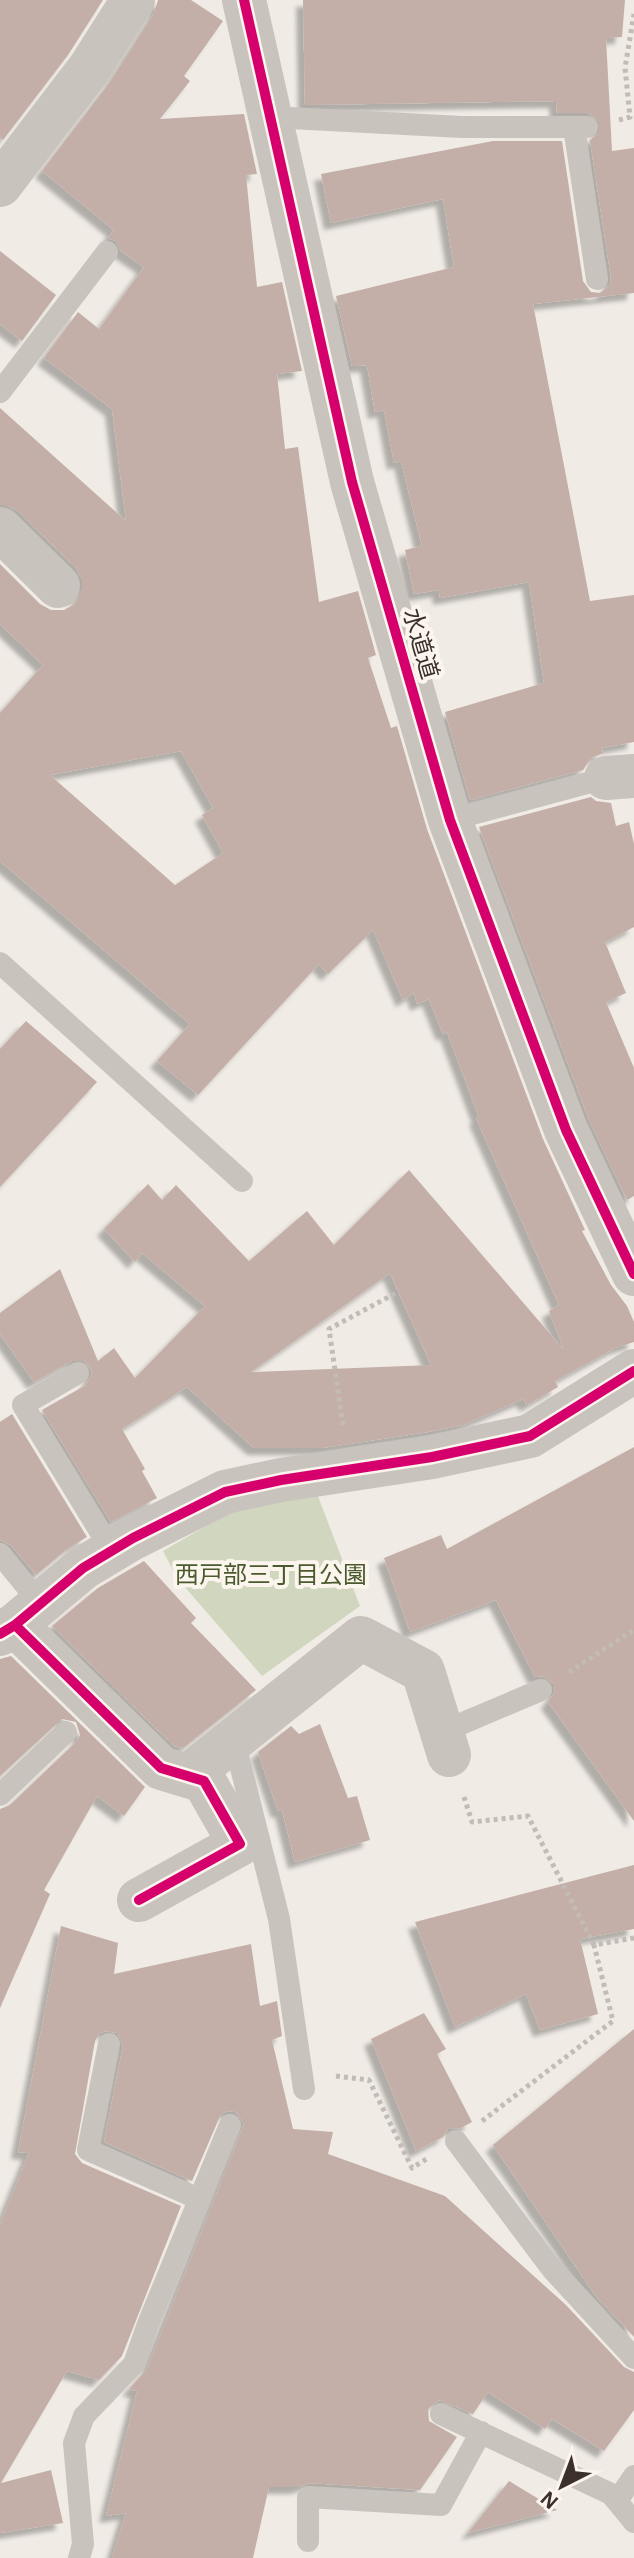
<svg xmlns="http://www.w3.org/2000/svg" width="634" height="2558" font-family="'Alegreya Sans','Noto Sans JP',sans-serif">
<style>
.green{fill:#d1d6bf}
.building{fill:#c3afa7;fill-rule:evenodd;filter:url(#shadow)}
.lines{fill:none;stroke-linecap:round;stroke-linejoin:round}
.path{stroke:#c2bbb6;stroke-width:5;stroke-dasharray:4 4;stroke-linecap:butt}
.service{stroke:#c9c3be;stroke-width:22}
.minor{stroke:#c9c3be;stroke-width:44}
.cycleway-casing{stroke:#fbf5ee;stroke-width:15}
.cycleway{stroke:#d6006c;stroke-width:10}
.labels{text-anchor:middle;dominant-baseline:central;stroke-width:8;stroke-linejoin:round;paint-order:stroke}
.street-label{font-size:24px;fill:#3b302b;stroke:#fbf5ee}
.park-label{font-size:24px;fill:#4a5a2e;stroke:#fbf5ee}
</style>
<defs>
<filter id="shadow"><feDropShadow dx="-7" dy="7" stdDeviation="2" flood-color="#0004"/></filter>
</defs>
<rect width="100%" height="100%" fill="#f0ebe5"/>
<path class="green" d="M316,1491L360,1606L262,1676L177,1578L163,1551L230,1512Z"/>
<path class="building" d="M0,0H103L68,55L3,140L0,137Z
M158,0H191L223,21L184,76L190,81L160,119L244,114L257,174L246,175L257,287L282,282L302,371L277,374L285,449L298,447L319,602L358,591L376,655L368,658L391,728L397,726L427,829L543,1139L585,1230L582,1231L611,1285L627,1306L634,1322V1342L615,1348L555,1381L558,1387L527,1405L523,1399L463,1425L428,1432L322,1448H254L187,1387L122,1429L145,1469L142,1471L157,1498L111,1522L42,1410L86,1385L92,1374L90,1367L84,1361H72L34,1382L0,1334V1313L60,1269L98,1361L114,1348L135,1378L205,1306L142,1253L135,1262L104,1229L148,1184L162,1200L176,1185L249,1261L307,1211L334,1245L409,1170L564,1350L549,1311L559,1305L476,1118L479,1117L447,1032L443,1034L429,999L417,1004L414,993L403,1000L373,930L328,974L319,964L198,1095L157,1061L190,1024L0,861V713L43,665L0,624V564L40,604L51,610H64L75,604L82,591V579L76,568L18,511L7,505H0V408L126,521L112,409L44,358L78,312L99,329L144,267L121,251L116,241L108,238L114,230L42,171L110,82L154,13ZM181,751L213,808L202,815L223,853L175,885L50,775ZM390,1273L431,1365L251,1372Z
M303,0H625L622,37L606,38L612,151L634,148V293L533,304L590,601L634,595V742L602,748L603,753L591,758L583,770L470,800L445,712L544,683L529,582L440,598L439,590L414,594L405,550L422,546L401,461L394,463L384,410L375,412L367,365L352,366L336,296L454,267L443,199L331,223L321,174L493,141H562L583,281L591,292L600,293L610,285L611,278L590,140L599,133V121L588,113H557L556,101L305,105Z
M0,251L56,295L22,341L0,324Z
M591,797L596,801L611,803L616,826L629,822L634,844V927L605,942L626,993L606,1002L634,1068V1196L627,1200L589,1120L479,827Z
M26,1021L97,1082L0,1187V1049Z
M12,1414L87,1537L67,1549L36,1575L11,1545L0,1540V1422Z
M634,1447V1821L548,1702L555,1692L554,1684L543,1676L535,1677L496,1600L410,1632L384,1558L441,1535L447,1549Z
M144,1561L196,1618L191,1623L256,1690L183,1748L174,1746L52,1626L98,1588Z
M11,1656L145,1787L124,1816L97,1796L44,1890L50,1894L0,2008V1809L10,1805L76,1742L80,1735L76,1722L62,1719L0,1776V1659Z
M320,1724L348,1798L357,1796L370,1840L295,1862L282,1810L278,1811L258,1752L291,1726L299,1734Z
M634,1865V1929L580,1939L598,2014L540,2030L526,1994L455,2027L415,1922Z
M61,1926L118,1943L114,1974L251,1944L260,2006L277,2001L282,2036L272,2040L293,2129L333,2132L328,2154L445,2196L566,2305L624,2367L634,2372V2410L604,2451L552,2419L545,2429L488,2392L473,2414L439,2400L428,2409L429,2421L457,2437L420,2490L309,2483L298,2487H269L253,2558H112L126,2513L106,2516L137,2391L129,2389L147,2369L244,2124L236,2112L227,2111L221,2114L192,2181L104,2142L123,2046L118,2033L105,2031L99,2034L95,2041L75,2154L82,2163L181,2206L122,2356L99,2380L67,2371L1,2483L51,2470L63,2523L0,2533V2225L29,2153L18,2152Z
M424,2013L446,2049L437,2054L472,2122L461,2128L448,2129L443,2137L416,2151L371,2039Z
M634,2029V2337L595,2295L493,2145Z
M509,2481L557,2510L468,2533Z"/>
<g class="lines">
<path class="path" d="M619,120L630,117L625,68L634,14
M343,1425L329,1329L398,1292
M569,1672L634,1630
M464,1797L472,1822L528,1816L594,1945
M336,2076L369,2080L412,2168L428,2158
M482,2121L613,2021L594,1945L634,1938"/>
<path class="service" d="M271,117L462,127H587
M574,127L597,279
M0,392L107,252
M450,820L606,778
M0,963L242,1181
M78,1373L23,1405L112,1551
M0,1554L41,1604
M442,1732L541,1690
M234,1740L279,1919L304,2089
M0,1795L66,1732
M109,2044L88,2150L199,2199
M456,2141L552,2269L634,2358
M441,2414L611,2494L634,2522
M617,2501L634,2476
M308,2541V2497L441,2505L481,2432
M79,2558L83,2544L74,2443L84,2416L134,2364L148,2324L230,2125"/>
<path class="minor" d="M244,0L352,482L450,820L566,1130L634,1274
M0,185L89,69L133,0
M0,529L58,586
M606,778L634,776
M15,1625L161,1768L204,1781L240,1844L139,1900
M0,1634L15,1625L83,1568L133,1538L225,1492L281,1480L432,1457L530,1436L634,1371
M188,1776L361,1638L423,1671L449,1755"/>
<g class="cycleway-casing">
<path id="cycleway" d="M244,0L352,482L450,820L566,1130L634,1274
M15,1625L161,1768L204,1781L240,1844L139,1900
M0,1634L15,1625L83,1568L133,1538L225,1492L281,1480L432,1457L530,1436L634,1371"/>
</g>
<use href="#cycleway" class="cycleway"/>
</g>
<g class="labels">
<g class="street-label">
<text transform="translate(420 644) rotate(74)">水道道</text>
</g>
<g class="park-label">
<text x="271" y="1576">西戸部三丁目公園</text>
</g>
</g>
<g transform="translate(562 2486) rotate(222)" stroke="#fbf5ee" stroke-width="6" paint-order="stroke">
<path d="M0-6L14 30L0 20L-14 30Z" fill="#3b302b"/>
<text y="-12" font-size="22" font-weight="bold" text-anchor="middle" fill="#3b302b">N</text>
</g>
</svg>
